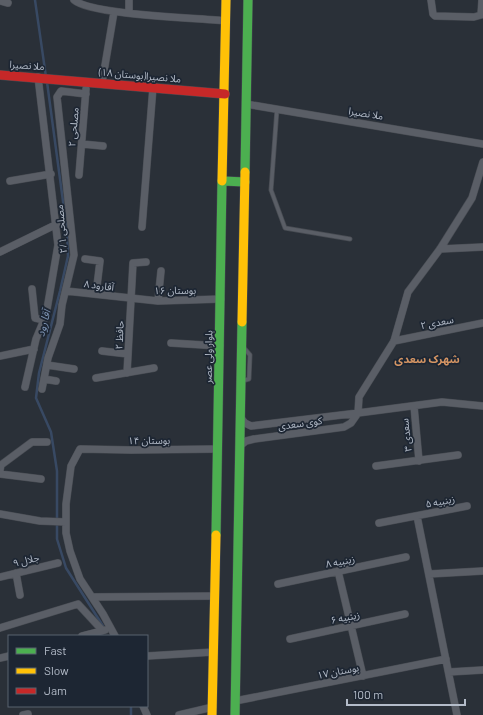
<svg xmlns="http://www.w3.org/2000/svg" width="483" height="715" font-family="Barlow,'Noto Sans Arabic',sans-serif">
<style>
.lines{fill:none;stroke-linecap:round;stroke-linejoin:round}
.stream{stroke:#384963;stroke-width:2.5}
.lane-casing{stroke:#484c53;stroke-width:5}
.street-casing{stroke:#484c53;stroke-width:8}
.fast-casing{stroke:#484c53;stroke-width:10}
.slow-casing{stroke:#484c53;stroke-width:10}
.jam-casing{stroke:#484c53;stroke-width:10}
.lane{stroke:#5a5e66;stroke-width:3.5}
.street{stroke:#5a5e66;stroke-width:7}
.fast{stroke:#4caf50;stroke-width:9}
.slow{stroke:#ffc107;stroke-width:9}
.jam{stroke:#c62828;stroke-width:9}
.labels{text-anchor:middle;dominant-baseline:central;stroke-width:3.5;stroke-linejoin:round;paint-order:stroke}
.street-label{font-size:10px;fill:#b4bcc9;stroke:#1d2633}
.water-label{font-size:11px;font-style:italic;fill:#7c92b1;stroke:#1d2633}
.neighbourhood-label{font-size:11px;font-weight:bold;fill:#d59563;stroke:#1d2633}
</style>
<rect width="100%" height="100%" fill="#2a3038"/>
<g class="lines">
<path class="stream" d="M35,0L46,77
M47,82L67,231L68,256L60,291L39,373L36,398L51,432L57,471V539L66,568L103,626
M131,706V715"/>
<g class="lane-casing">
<path id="lane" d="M277,109L271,190L285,228L350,239
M242,381L249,379L250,355L244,348"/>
</g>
<g class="street-casing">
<path id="street" d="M74,0C91,15 198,18 226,21
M129,0V13
M431,0L433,14L435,16L474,17L481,15L482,0
M0,1L8,3
M102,83L114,12
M246,104L483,144
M82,144L103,146
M483,162L472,198L440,249L408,292L394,341L359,397L358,413L442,402L483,406
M79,175L86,89
M10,181L51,174
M142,227L153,87
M440,249L483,247
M0,252L57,224
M85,259L100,261L96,294
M32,289L35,318L44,320
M66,291L158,301L221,299
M158,301L161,271
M394,341L483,323
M171,343L220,346
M102,351L128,354
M0,356L34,349
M47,365L74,369
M127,373L133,263L146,262
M96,378L154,368
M44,379L56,381
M25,387L36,339L46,315L58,245L38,77
M42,389L48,358L60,324L62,305L74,255L57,97L61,91L86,94
M414,406L419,461
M240,446L246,441L254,439L344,427L351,423L358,413L251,426L245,423L240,417
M376,466L458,455
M0,470L1,465L32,442H47
M0,474L41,479
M0,514L40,521L66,522
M417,516L457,715
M379,523L467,506
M338,571L363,676
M16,573L20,595
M429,574L483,571
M0,577L58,563
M278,584L406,557
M92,597L215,596
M0,628L78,604L102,630
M82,636L105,630
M115,636L103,614L80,579L70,551L66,533V504L71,466L80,449L131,450L218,449
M290,639L405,614
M147,656L214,652
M0,658L9,656
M449,672L483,670
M235,701L446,659
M143,706L147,715
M23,715L28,714
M179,715L213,707"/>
</g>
<g class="fast-casing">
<path id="fast" d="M245,172L248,0
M223,181L245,182
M216,535L222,181
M235,715L242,322"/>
</g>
<g class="slow-casing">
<path id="slow" d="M222,181L226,0
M242,322L245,172
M212,715L216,535"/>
</g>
<g class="jam-casing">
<path id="jam" d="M0,75L225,94"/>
</g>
<use href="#lane" class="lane"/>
<use href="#street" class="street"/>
<use href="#fast" class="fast"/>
<use href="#slow" class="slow"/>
<use href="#jam" class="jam"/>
</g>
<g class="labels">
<g class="street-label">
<text transform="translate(27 65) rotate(4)">ملا نصیرا</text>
<text transform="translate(140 75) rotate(5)">ملا نصیرا(بوستان ۱۸)</text>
<text transform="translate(366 113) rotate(9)">ملا نصیرا</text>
<text transform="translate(73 127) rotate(-85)">مصلحی ۲</text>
<text transform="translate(61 229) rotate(-95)">مصلحی ۲/۱</text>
<text transform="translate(99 285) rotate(7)">آقارود ۸</text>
<text transform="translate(175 290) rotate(-1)">بوستان ۱۶</text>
<text transform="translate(437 322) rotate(-11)">سعدی ۲</text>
<text transform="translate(119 335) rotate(-87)">حافظ ۲</text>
<text transform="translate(208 357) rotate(-89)">بلوار ولی عصر</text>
<text transform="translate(300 423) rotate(-8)">کوی سعدی</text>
<text transform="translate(406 435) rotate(-96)">سعدی ۳</text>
<text transform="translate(149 440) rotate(-1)">بوستان ۱۴</text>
<text transform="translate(440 501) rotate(-11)">زینبیه ۵</text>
<text transform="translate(26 560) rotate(-14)">جلال ۹</text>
<text transform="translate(340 561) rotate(-11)">زینبیه ۸</text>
<text transform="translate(345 617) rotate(-12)">زینبیه ۶</text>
<text transform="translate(338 671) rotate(-11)">بوستان ۱۷</text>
</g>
<g class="water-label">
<text transform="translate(43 323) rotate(-76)">آقا رود</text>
</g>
<g class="neighbourhood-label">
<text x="427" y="358">شهرک سعدی</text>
</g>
</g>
<rect x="8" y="635" width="140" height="72" fill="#1d2633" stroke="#59626f"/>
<rect x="16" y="648" width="20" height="6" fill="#4caf50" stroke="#59626f"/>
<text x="44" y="655" font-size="12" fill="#b4bcc9">Fast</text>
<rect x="16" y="668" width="20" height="6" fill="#ffc107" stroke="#59626f"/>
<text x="44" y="675" font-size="12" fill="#b4bcc9">Slow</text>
<rect x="16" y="688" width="20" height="6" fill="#c62828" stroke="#59626f"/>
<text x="44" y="695" font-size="12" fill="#b4bcc9">Jam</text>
<path d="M347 699v6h118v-6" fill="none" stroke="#b4bcc9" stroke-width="2"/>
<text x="353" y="699" font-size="12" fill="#b4bcc9" stroke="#1d2633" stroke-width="3" paint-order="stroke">100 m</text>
</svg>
